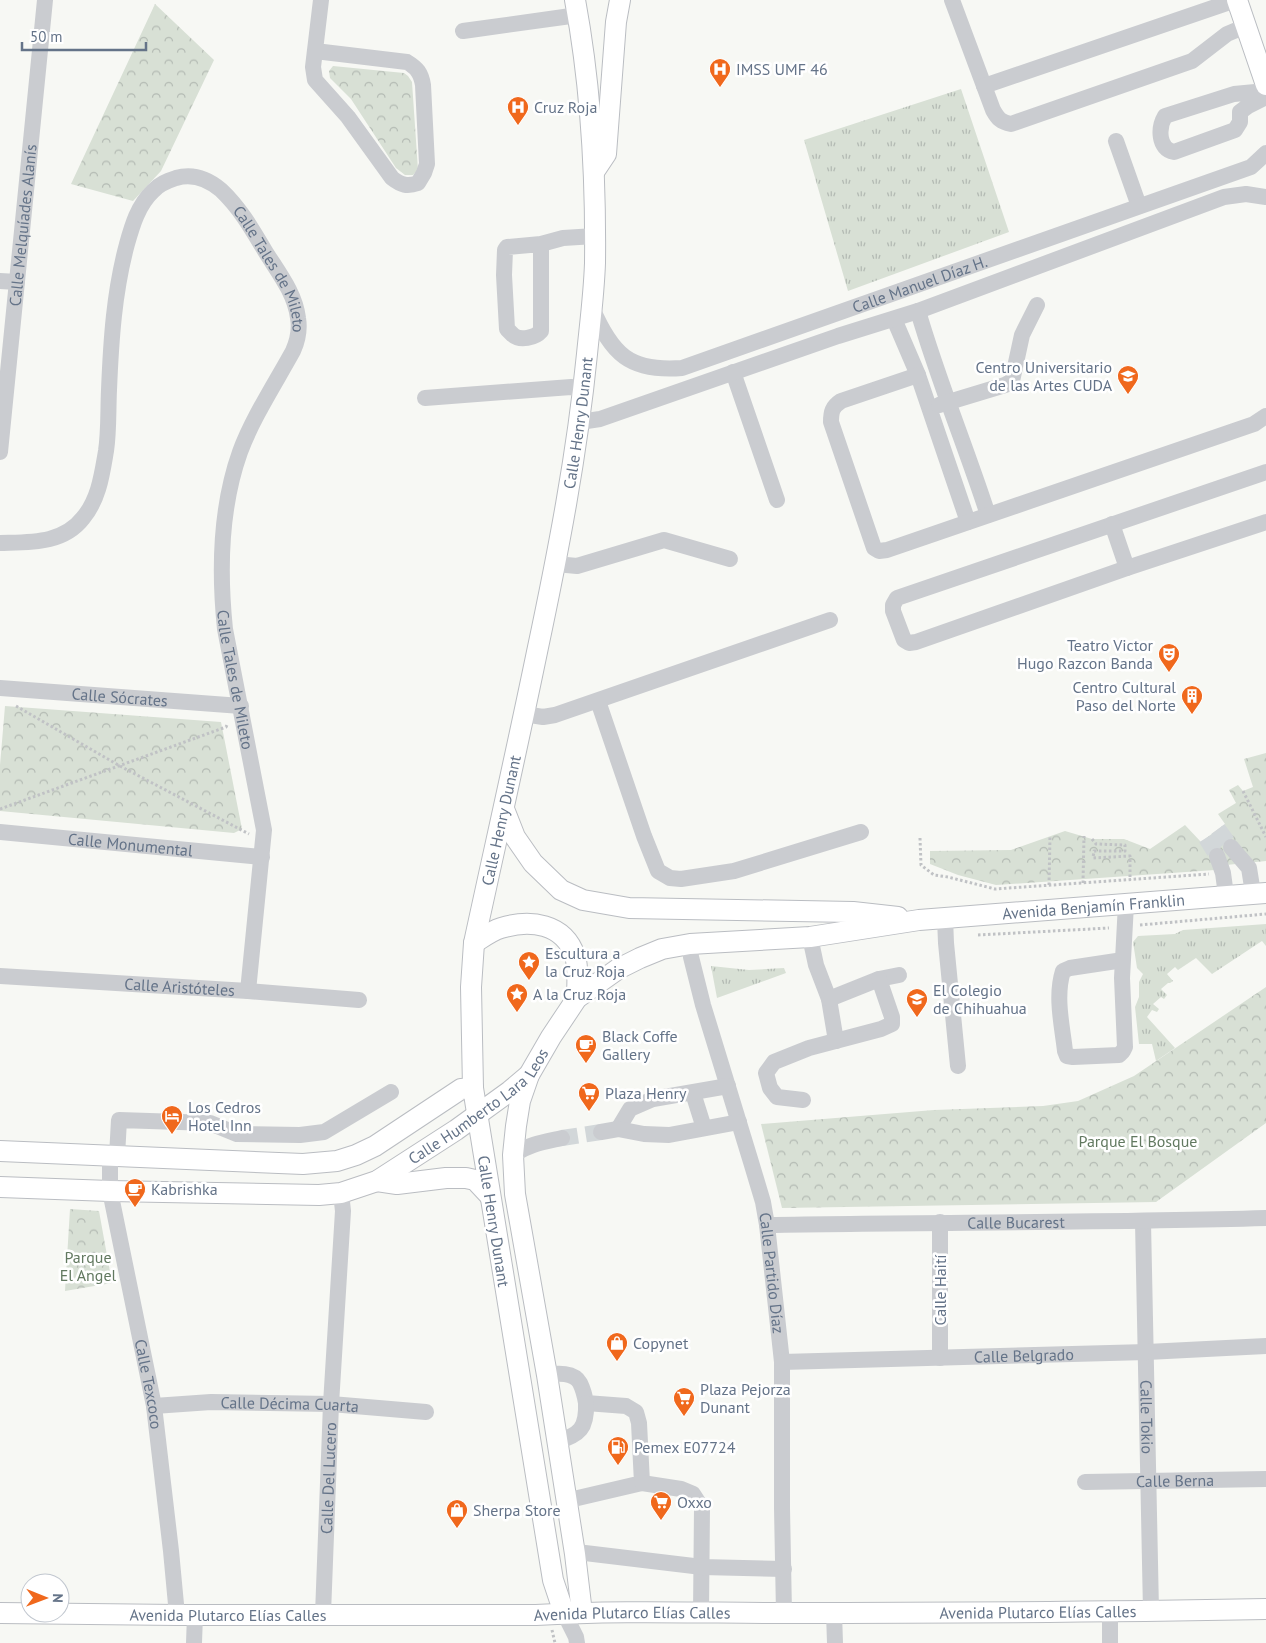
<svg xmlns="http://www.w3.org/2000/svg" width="1266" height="1643" font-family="'PT Sans',sans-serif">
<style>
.grass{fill:url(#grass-tufts)}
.park{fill:url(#park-crowns)}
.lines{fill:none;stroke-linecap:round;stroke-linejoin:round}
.minor-tunnel{stroke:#d2d7d9;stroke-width:16;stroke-dasharray:16 8;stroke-linecap:butt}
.major-casing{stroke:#babdc2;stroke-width:22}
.path{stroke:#c0c2c5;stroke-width:3;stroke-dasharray:2.5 2.5;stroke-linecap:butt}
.minor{stroke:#caccd0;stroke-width:16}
.major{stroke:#fff;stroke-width:20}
.labels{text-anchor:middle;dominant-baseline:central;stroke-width:5;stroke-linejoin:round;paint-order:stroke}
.poi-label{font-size:16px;fill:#647388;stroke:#fff;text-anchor:start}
.street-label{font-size:16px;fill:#647388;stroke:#fff}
.park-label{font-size:16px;fill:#627960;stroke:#fff}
</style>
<defs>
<pattern id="grass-tufts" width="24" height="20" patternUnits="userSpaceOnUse" patternTransform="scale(1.25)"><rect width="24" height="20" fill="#d8e0d5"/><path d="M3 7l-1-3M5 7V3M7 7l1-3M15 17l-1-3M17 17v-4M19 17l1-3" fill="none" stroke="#b3bab3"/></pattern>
<pattern id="park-crowns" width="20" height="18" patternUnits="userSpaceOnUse" patternTransform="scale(1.25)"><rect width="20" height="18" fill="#d8e0d5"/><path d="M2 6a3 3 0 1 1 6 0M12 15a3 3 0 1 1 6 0" fill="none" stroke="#b3bab3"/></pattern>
</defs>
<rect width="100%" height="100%" fill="#f7f8f4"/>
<path class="grass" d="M961,89L1009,232L848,291L804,140Z
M1266,924V946L1262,941L1212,974L1196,958L1178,970L1175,967L1167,974L1173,981L1170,983H1168L1161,989L1167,995L1164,999L1161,997L1153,1004L1159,1009L1157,1012L1152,1010L1147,1017L1175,1048L1156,1061L1152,1044H1139L1135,1007L1139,997V982L1143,974L1137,968L1133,942L1138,936L1175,934L1183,930Z
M711,966L749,970L784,968L786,973L717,998Z"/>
<path class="park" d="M155,4L214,60L161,171L133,201L71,184Z
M333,66L404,73L408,76L412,82L418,170L413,175H405L396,168L351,99L330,78L329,71Z
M5,706L221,722L242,829L234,833L0,811V765Z
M1266,753V861L1216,866L1215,870L996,885L958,875L930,864V851L1011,850L1065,831L1092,839H1124L1150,849L1185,825L1201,842L1225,824L1218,814L1236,803L1229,790L1238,785L1243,791L1253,787L1244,759Z
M1266,987V1123L1156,1202L782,1208L761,1124L934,1110L1043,1106L1078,1101L1134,1076Z
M70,1209L99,1211L112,1283L65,1291Z"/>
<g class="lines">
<path class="minor-tunnel" d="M1218,829L1231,847
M1206,838L1217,856
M562,1138L601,1132"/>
<g class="major-casing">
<g id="major">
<path d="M1237,0L1266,85"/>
<path d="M594,172L606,154L616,22L620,0"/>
<path d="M504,809L515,837L533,863L561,890L583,900L629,908L853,912L898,917"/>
<path d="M474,943C482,938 491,931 501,928C530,919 564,923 575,956C579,969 577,985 577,998"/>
<path d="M529,1075L520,1101L516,1126L513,1155L515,1194L547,1375L575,1554L582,1613"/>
<path d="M0,1151L303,1164L337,1161L356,1155L375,1146L461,1089L473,1088"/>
<path d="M377,1181L397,1184L446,1178H466L475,1180L490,1196"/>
<path id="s15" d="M0,1187L110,1191L319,1195L341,1193L377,1181L456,1130L510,1091L529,1075L551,1037L577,998L618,969L640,958L662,949L690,944L810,937L919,920L945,918L1266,893"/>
<path id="s16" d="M0,1613L177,1615H536C619,1610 703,1613 786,1613C946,1613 1106,1612 1266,1609"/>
<path id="s17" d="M564,1613L553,1580L473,1088L471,987L474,943C495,846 517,749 537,652C558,553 577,455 587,354C590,324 594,293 595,263C596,176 591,86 575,0"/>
</g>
</g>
<path class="path" d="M16,706L120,766L249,834
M1243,791L1266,837
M0,809L226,727L227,725
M920,838L921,865L934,875L948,877L995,889L1209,874
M1092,839L1096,844L1125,845V851H1094L1093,858L1130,856V880
M1083,883L1084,836
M1049,885L1050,836
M1140,925L1266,914
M978,935L1109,928
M552,1630L555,1643"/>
<g class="minor">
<path d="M952,0L993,110C998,119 1001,122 1011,124L1192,61L1227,34L1246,26"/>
<path d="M463,31L578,15"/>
<path d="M315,51L407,62C417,68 421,73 423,85L427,164L424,173L418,183C407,187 401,185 392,178L348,117L315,80L313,67L321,0"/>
<path d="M984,86L1236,0"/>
<path d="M1266,91L1234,94L1165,116C1158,128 1158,149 1174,152L1235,130L1240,122V112L1248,106L1266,97"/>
<path d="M1116,141L1139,206"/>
<path d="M541,244V331C535,338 520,341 513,335C511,333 509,331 507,329L504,275L505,250L507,247L541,244L563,238L595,236"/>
<path d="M0,281L17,282"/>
<path id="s1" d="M592,308C612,354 629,372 682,368L1251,167L1266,153"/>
<path d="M918,311C938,380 966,447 988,515"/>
<path d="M894,319L918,375L968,522"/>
<path d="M733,372L777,500"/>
<path d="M918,375L841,401C832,407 831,412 831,422L874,548L879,551L887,550L1254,424L1266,416"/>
<path d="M425,398L571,387L583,388"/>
<path d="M939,405L1005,385L1012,381L1022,335L1037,305"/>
<path d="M580,422L600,419L838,336L918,311L1224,197L1246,194L1266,197"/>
<path id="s2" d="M0,452L45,0"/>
<path d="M1266,472L897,598L893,605V611L904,640L909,643L916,642L1127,568L1266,522"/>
<path d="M1112,524L1127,568"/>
<path id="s3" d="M0,543C30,542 63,544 83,518C99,499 102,474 106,451C109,431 108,410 109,390C111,341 114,292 127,244C132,226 138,205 153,191C159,184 167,181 176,178C193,173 208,179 221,190C240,208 252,229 265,251C278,272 295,293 298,318C300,330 298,340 293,351C276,382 252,419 240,452C220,508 219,571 225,629L264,830L248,991"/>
<path d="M556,564L577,566L664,540L730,559"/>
<path id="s4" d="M0,688L241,706"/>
<path d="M598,701L644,836L658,871L670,878L681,879L734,871L861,832"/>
<path d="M524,714L543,717L555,715L830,620"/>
<path id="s5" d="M0,832L262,857"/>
<path d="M1231,847L1249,868L1253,893"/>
<path d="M1217,856L1223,873L1226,895"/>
<path d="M945,918L946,943L958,1066"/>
<path d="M810,937L816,965L829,999L836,1041"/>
<path id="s6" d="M690,944L691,957L703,1005L751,1162L763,1202L767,1225L782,1362V1508L784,1613"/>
<path d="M1123,960L1070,968L1063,971C1055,996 1062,1025 1065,1051L1067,1056L1073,1057L1119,1055L1123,1051L1125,1047L1122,978L1126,904"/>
<path id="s7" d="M0,976L248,991L359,1000"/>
<path d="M829,999L879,979L899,975"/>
<path d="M693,1093L704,1128"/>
<path d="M803,1100L777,1097L770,1088L766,1073L774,1062L809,1048L881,1029L892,1024V1017L879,979"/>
<path d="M618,1129L630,1109L653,1099L728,1086"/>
<path d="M601,1132L618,1129L644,1134L669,1135L739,1122"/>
<path d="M513,1155C529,1144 544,1142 562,1138"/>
<path id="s8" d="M110,1156V1191L154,1406L171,1551L177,1615"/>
<path d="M117,1156L119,1120L210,1123L237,1134L300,1135L324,1132L391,1092"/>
<path d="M940,1222V1358"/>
<path id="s9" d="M1143,1222L1151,1611"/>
<path id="s10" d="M767,1225C933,1222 1100,1223 1266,1218"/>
<path id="s11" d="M782,1362L1147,1352L1266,1346"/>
<path d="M547,1375C557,1373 574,1372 580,1383C583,1389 585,1397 586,1403L626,1406L636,1412L639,1423L642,1483L565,1501"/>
<path id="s12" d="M154,1406L211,1402L331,1404L426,1412"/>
<path d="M556,1442C580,1435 587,1428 586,1403"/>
<path id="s13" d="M1085,1482L1266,1479"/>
<path d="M642,1483L681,1489L693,1494L702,1508L701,1613"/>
<path d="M575,1554L585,1553L702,1567L784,1569"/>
<path d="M1110,1611V1643"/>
<path d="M564,1613L576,1637L577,1643"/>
<path d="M834,1613L835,1643"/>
<path id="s14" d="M323,1614L331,1404L343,1211L341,1193"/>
<path d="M194,1643L195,1615"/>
</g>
<use href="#major" class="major"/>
</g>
<defs>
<g id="hospital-pin" transform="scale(1.125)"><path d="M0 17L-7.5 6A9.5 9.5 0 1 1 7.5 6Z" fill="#f0681c" stroke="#fff"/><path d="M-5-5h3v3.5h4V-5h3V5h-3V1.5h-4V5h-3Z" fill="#fff"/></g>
<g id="university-pin" transform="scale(1.125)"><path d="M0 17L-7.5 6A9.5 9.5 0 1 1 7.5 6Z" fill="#f0681c" stroke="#fff"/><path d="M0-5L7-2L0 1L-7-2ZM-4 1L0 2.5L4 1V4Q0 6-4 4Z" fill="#fff"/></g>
<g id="theatre-pin" transform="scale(1.125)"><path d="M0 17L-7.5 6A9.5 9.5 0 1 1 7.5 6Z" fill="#f0681c" stroke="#fff"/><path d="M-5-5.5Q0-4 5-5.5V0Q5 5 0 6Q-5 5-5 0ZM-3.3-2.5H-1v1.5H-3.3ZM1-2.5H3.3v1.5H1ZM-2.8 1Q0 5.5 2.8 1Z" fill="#fff"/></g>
<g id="building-pin" transform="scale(1.125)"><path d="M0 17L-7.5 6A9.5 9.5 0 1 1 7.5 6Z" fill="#f0681c" stroke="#fff"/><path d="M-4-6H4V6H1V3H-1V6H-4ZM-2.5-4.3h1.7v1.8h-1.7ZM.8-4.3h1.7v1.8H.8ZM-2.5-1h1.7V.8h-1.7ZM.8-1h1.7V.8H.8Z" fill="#fff"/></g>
<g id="sight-pin" transform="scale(1.125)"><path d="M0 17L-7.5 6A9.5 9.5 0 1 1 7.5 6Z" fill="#f0681c" stroke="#fff"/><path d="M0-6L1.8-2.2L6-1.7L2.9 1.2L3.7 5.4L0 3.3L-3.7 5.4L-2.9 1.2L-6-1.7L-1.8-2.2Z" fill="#fff"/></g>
<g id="cafe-pin" transform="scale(1.125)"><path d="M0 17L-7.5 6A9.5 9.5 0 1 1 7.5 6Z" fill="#f0681c" stroke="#fff"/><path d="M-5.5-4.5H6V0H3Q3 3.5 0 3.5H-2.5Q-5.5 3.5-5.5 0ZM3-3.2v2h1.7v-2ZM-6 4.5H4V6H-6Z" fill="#fff"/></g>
<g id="supermarket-pin" transform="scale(1.125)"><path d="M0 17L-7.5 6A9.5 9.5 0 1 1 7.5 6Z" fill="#f0681c" stroke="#fff"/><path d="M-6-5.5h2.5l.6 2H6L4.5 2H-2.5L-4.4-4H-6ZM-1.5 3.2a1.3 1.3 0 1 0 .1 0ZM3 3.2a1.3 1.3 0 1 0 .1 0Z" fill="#fff"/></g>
<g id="hotel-pin" transform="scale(1.125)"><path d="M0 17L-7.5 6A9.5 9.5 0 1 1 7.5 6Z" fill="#f0681c" stroke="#fff"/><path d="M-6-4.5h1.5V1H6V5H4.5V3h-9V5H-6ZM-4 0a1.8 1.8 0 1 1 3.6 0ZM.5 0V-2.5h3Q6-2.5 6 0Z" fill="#fff"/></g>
<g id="shop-pin" transform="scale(1.125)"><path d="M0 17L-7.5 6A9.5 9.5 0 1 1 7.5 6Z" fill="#f0681c" stroke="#fff"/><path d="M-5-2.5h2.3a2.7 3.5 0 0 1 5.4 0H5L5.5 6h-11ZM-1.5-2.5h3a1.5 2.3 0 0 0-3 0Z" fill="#fff"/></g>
<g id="fuel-pin" transform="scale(1.125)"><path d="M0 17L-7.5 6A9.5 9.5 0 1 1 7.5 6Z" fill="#f0681c" stroke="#fff"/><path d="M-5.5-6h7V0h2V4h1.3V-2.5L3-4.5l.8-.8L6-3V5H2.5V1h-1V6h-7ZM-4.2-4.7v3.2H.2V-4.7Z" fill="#fff"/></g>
</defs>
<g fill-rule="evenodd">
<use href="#hospital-pin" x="720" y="69"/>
<use href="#hospital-pin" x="518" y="107"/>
<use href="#university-pin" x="1128" y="376"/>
<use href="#theatre-pin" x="1169" y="654"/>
<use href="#building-pin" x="1192" y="696"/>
<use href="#sight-pin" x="529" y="962"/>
<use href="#sight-pin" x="517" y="994"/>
<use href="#university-pin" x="917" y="999"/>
<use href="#cafe-pin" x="586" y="1045"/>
<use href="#supermarket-pin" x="589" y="1093"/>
<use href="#hotel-pin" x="172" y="1116"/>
<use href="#cafe-pin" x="135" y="1189"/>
<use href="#shop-pin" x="617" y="1343"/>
<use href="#supermarket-pin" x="684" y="1398"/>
<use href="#fuel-pin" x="618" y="1447"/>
<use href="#supermarket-pin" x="661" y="1502"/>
<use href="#shop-pin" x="457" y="1510"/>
</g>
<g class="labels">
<g class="poi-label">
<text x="736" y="69">IMSS UMF 46</text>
<text x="534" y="107">Cruz Roja</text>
<text x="1112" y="367" text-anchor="end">Centro Universitario<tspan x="1112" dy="18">de las Artes CUDA</tspan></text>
<text x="1153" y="645" text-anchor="end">Teatro Victor<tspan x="1153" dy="18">Hugo Razcon Banda</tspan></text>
<text x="1176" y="687" text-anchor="end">Centro Cultural<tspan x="1176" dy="18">Paso del Norte</tspan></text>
<text x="545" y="953">Escultura a<tspan x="545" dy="18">la Cruz Roja</tspan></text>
<text x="933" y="990">El Colegio<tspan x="933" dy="18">de Chihuahua</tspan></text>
<text x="533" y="994">A la Cruz Roja</text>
<text x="602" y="1036">Black Coffe<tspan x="602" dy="18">Gallery</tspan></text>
<text x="605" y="1093">Plaza Henry</text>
<text x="188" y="1107">Los Cedros<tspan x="188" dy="18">Hotel Inn</tspan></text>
<text x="151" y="1189">Kabrishka</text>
<text x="633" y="1343">Copynet</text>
<text x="700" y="1389">Plaza Pejorza<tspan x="700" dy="18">Dunant</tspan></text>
<text x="634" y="1447">Pemex E07724</text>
<text x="677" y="1502">Oxxo</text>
<text x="473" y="1510">Sherpa Store</text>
</g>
<g class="street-label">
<text stroke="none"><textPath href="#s2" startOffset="228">Calle Melquíades Alanís</textPath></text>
<text stroke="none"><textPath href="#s3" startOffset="600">Calle Tales de Mileto</textPath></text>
<text stroke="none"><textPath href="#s1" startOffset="371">Calle Manuel Díaz H.</textPath></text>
<text stroke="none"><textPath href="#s17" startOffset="1209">Calle Henry Dunant</textPath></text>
<text stroke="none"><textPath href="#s3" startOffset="1035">Calle Tales de Mileto</textPath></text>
<text stroke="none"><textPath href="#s4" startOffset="120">Calle Sócrates</textPath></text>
<text stroke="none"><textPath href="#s17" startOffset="804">Calle Henry Dunant</textPath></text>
<text stroke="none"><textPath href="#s5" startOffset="131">Calle Monumental</textPath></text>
<text stroke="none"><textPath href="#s15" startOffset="1188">Avenida Benjamín Franklin</textPath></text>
<text stroke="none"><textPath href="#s7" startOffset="180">Calle Aristóteles</textPath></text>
<text stroke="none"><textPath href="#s15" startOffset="506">Calle Humberto Lara Leos</textPath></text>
<text transform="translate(494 1221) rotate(81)">Calle Henry Dunant</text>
<text stroke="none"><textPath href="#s10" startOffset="249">Calle Bucarest</textPath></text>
<text stroke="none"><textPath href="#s6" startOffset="340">Calle Partido Díaz</textPath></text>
<text transform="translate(940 1290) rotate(-90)">Calle Haití</text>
<text stroke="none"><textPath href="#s11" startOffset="242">Calle Belgrado</textPath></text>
<text stroke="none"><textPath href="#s8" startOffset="232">Calle Texcoco</textPath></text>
<text stroke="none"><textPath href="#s12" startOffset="136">Calle Décima Cuarta</textPath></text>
<text stroke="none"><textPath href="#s9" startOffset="195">Calle Tokio</textPath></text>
<text stroke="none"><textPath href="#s14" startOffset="136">Calle Del Lucero</textPath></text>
<text stroke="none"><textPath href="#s13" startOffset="90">Calle Berna</textPath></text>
<text stroke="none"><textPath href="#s16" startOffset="1038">Avenida Plutarco Elías Calles</textPath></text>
<text stroke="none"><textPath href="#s16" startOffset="228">Avenida Plutarco Elías Calles</textPath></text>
<text stroke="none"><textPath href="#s16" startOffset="632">Avenida Plutarco Elías Calles</textPath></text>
</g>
<g class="park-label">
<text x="1138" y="1141">Parque El Bosque</text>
<text x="88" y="1257">Parque<tspan x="88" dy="18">El Angel</tspan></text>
</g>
</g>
<g transform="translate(45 1598) rotate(91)"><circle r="24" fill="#ffffff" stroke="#c1c7cf"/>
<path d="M0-4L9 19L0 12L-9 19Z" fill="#f0681c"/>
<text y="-8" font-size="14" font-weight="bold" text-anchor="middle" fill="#647388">N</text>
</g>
<path d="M22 42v8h124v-8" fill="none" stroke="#647388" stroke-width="2.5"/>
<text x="30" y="42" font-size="15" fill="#647388" stroke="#ffffff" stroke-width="4" paint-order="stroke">50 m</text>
</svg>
